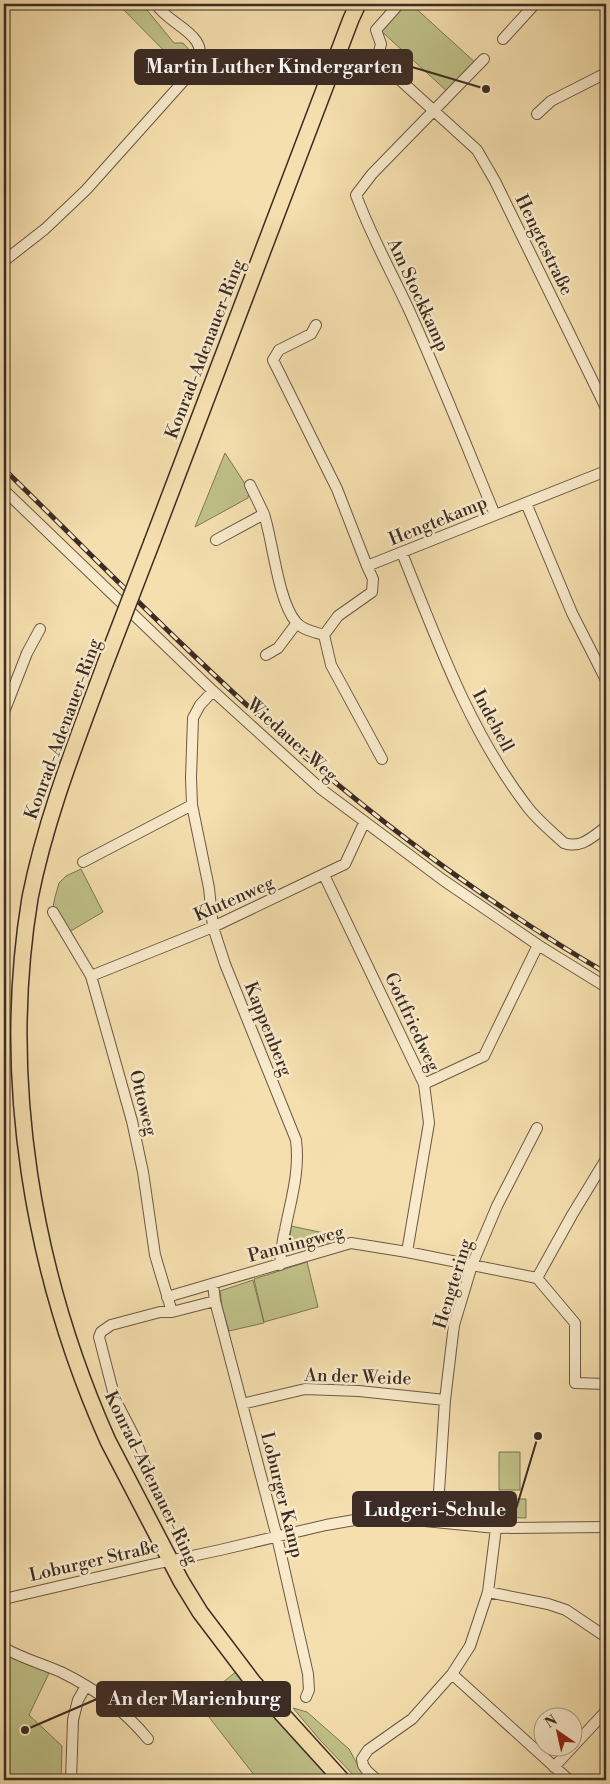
<svg xmlns="http://www.w3.org/2000/svg" width="610" height="1784" font-family="'Libre Bodoni',serif">
<style>
.green{fill:#bfc188;stroke:#7e7656}
.lines{fill:none;stroke-linecap:round;stroke-linejoin:round}
.minor-casing{stroke:#6a5947;stroke-width:12}
.primary-casing{stroke:#3c2c25;stroke-width:18}
.minor{stroke:#f8eaca;stroke-width:10}
.primary{stroke:#f5dfae;stroke-width:15}
.rail-casing{stroke:#3c2c25;stroke-width:5}
.rail{stroke:#f8eaca;stroke-width:3;stroke-dasharray:9;stroke-linecap:butt}
.primary-bridge-casing{stroke:#3c2c25;stroke-width:18;stroke-linecap:butt}
.primary-bridge{stroke:#f5dfae;stroke-width:15}
.labels{text-anchor:middle;dominant-baseline:central;stroke-width:5;stroke-linejoin:round;paint-order:stroke}
.street-label{font-size:18px;fill:#3c2c25;stroke:#f8eaca}
.leader{fill:none;stroke:#3c2c25;stroke-width:2}
.callout-dot{fill:#3c2c25;stroke:#f8eaca;stroke-width:2}
.callout{fill:#3c2c25;stroke:#3c2c25;stroke-width:2}
.callout-label{font-size:19px;text-anchor:middle;font-weight:bold;fill:#fff}
</style>
<rect width="100%" height="100%" fill="#f5dfae"/>
<filter id="stains"><feTurbulence type="fractalNoise" baseFrequency=".004" numOctaves="4"/><feColorMatrix values="0 0 0 0 .2 0 0 0 0 .09 0 0 0 0 .02 0 0 0 .5 -.17"/></filter>
<radialGradient id="worn" r=".72"><stop offset=".6" stop-color="#630" stop-opacity="0"/><stop offset="1" stop-color="#630" stop-opacity=".3"/></radialGradient>
<path class="green" d="M118,4H142L174,43H183L192,53L184,71Z
M402,4H411L478,65L450,94L379,29Z
M225,453L249,490L248,498L195,527Z
M81,869L103,912L69,932L53,907L55,897L59,883L66,876Z
M291,1226L338,1236L335,1241L336,1244L305,1253L303,1246L299,1245L296,1240L290,1239Z
M307,1262L318,1307L264,1322L254,1279Z
M253,1280L264,1323L229,1331L222,1307L220,1291Z
M499,1452H520V1490H499Z
M479,1499H526V1518L478,1517Z
M4,1652L50,1671L29,1715L62,1746L61,1780H4Z
M238,1670L335,1780H258L198,1703Z
M293,1708L307,1712L349,1749L361,1771L370,1780H358L320,1740Z"/>
<g class="lines">
<g class="minor-casing">
<path id="minor" d="M399,4L376,30L381,44L377,59L477,150L495,181L606,408
M503,39L535,4
M484,59L372,174L356,195C371,236 392,273 410,312C440,379 467,447 495,515
M537,114L551,101L606,73
M4,261L45,229L86,190L197,66C212,34 169,26 156,4
M316,325L311,334L279,350L273,360L337,489L367,566
M250,485L264,514
M4,490L213,691L321,789L443,880L538,945L606,987
M526,503L572,613L606,680
M216,540L264,514C273,542 278,601 296,622C302,630 315,632 324,635
M402,553C437,640 469,730 526,805C536,819 551,831 564,843C581,849 592,837 606,827
M266,655L278,648L296,624
M213,691L200,705L193,718L191,778L192,805L209,888L213,927L225,964L296,1140C300,1172 291,1199 285,1230C282,1241 281,1253 280,1265
M4,712L27,653L40,629
M382,759L331,665L324,635L338,616L372,592L373,579L367,566L606,471
M83,862L192,805
M324,875L424,1084L429,1123L407,1252
M53,912L91,976L132,1121L143,1172L155,1255L172,1312
M91,976L213,927L345,864L364,823
M424,1084L484,1056L538,945
M537,1278L575,1323V1383L606,1384
M537,1278L572,1215L606,1159
M167,1297L351,1243L407,1252L537,1278
M215,1301L277,1537L308,1674L309,1690L306,1697
M242,1404L305,1389L359,1391L445,1400
M151,1483L135,1438L115,1399L99,1337L101,1332L111,1325L160,1312H172L215,1301L213,1284
M437,1522L445,1400L454,1325L472,1265L497,1206L537,1128
M488,1592L548,1604L566,1610L606,1637
M4,1599L150,1565L220,1550L326,1525L366,1518H394L496,1528L606,1527
M4,1648C22,1658 42,1664 61,1672C94,1688 125,1711 148,1739
M452,1674L569,1780
M554,1767L606,1711
M71,1780L73,1720L78,1700L86,1686
M377,1780L367,1771L363,1765L362,1759L368,1750L412,1719L452,1674L470,1646L488,1592L496,1528"/>
</g>
<g class="primary-casing">
<path id="primary" d="M152,542L351,19L358,4
M105,664C77,740 46,817 30,898C0,1080 33,1273 108,1441L181,1581L200,1612L253,1682L342,1780"/>
</g>
<use href="#minor" class="minor"/>
<use href="#primary" class="primary"/>
<g class="rail-casing">
<path id="rail" d="M4,469C98,561 190,656 289,743C387,829 494,907 606,973"/>
</g>
<use href="#rail" class="rail"/>
<g class="primary-bridge-casing">
<path id="primary-bridge" d="M105,664L152,542"/>
</g>
<use href="#primary-bridge" class="primary-bridge"/>
</g>
<g class="labels">
<g class="street-label">
<text transform="translate(544 245) rotate(64)">Hengtestraße</text>
<text transform="translate(418 295) rotate(65)">Am Stockkamp</text>
<text transform="translate(205 349) rotate(-69)">Konrad-Adenauer-Ring</text>
<text transform="translate(438 521) rotate(-22)">Hengtekamp</text>
<text transform="translate(493 721) rotate(62)">Indehell</text>
<text transform="translate(63 729) rotate(-70)">Konrad-Adenauer-Ring</text>
<text transform="translate(292 740) rotate(42)">Wiedauer Weg</text>
<text transform="translate(234 899) rotate(-24)">Klutenweg</text>
<text transform="translate(412 1022) rotate(65)">Gottfriedweg</text>
<text transform="translate(268 1029) rotate(68)">Kappenberg</text>
<text transform="translate(143 1103) rotate(76)">Ottoweg</text>
<text transform="translate(296 1244) rotate(-15)">Panningweg</text>
<text transform="translate(453 1284) rotate(-73)">Hengtering</text>
<text transform="translate(358 1377) rotate(2)">An der Weide</text>
<text transform="translate(151 1478) rotate(64)">Konrad-Adenauer-Ring</text>
<text transform="translate(282 1495) rotate(76)">Loburger Kamp</text>
<text transform="translate(94 1561) rotate(-13)">Loburger Straße</text>
</g>
</g>
<path class="leader" d="M486 89L412 67M538 1436L516 1509M25 1730L97 1699"/>
<g class="callout-dot">
<circle cx="486" cy="89" r="5"/>
<circle cx="538" cy="1436" r="5"/>
<circle cx="25" cy="1730" r="5"/>
</g>
<g class="callout">
<rect x="135" y="50" width="277" height="34" rx="5"/>
<rect x="353" y="1492" width="163" height="34" rx="5"/>
<rect x="97" y="1682" width="193" height="34" rx="5"/>
</g>
<g class="callout-label">
<text x="274" y="73">Martin Luther Kindergarten</text>
<text x="435" y="1516">Ludgeri-Schule</text>
<text x="194" y="1705">An der Marienburg</text>
</g>
<rect width="610" height="1784" fill="none" stroke="#f5dfae" stroke-width="20"/>
<rect x="5" y="5" width="600" height="1774" fill="none" stroke="#3c2c25" stroke-width="2.5"/>
<rect x="10" y="10" width="590" height="1764" fill="none" stroke="#3c2c25"/>
<g transform="translate(558 1732) rotate(326)"><circle r="24" fill="#f8eaca" stroke="#ad9e88"/>
<path d="M0-4L9 19L0 12L-9 19Z" fill="#8f2418"/>
<text y="-8" font-size="14" font-weight="bold" text-anchor="middle" fill="#3c2c25">N</text>
</g>
<rect width="100%" height="100%" filter="url(#stains)"/>
<rect width="100%" height="100%" fill="url(#worn)"/>
</svg>
